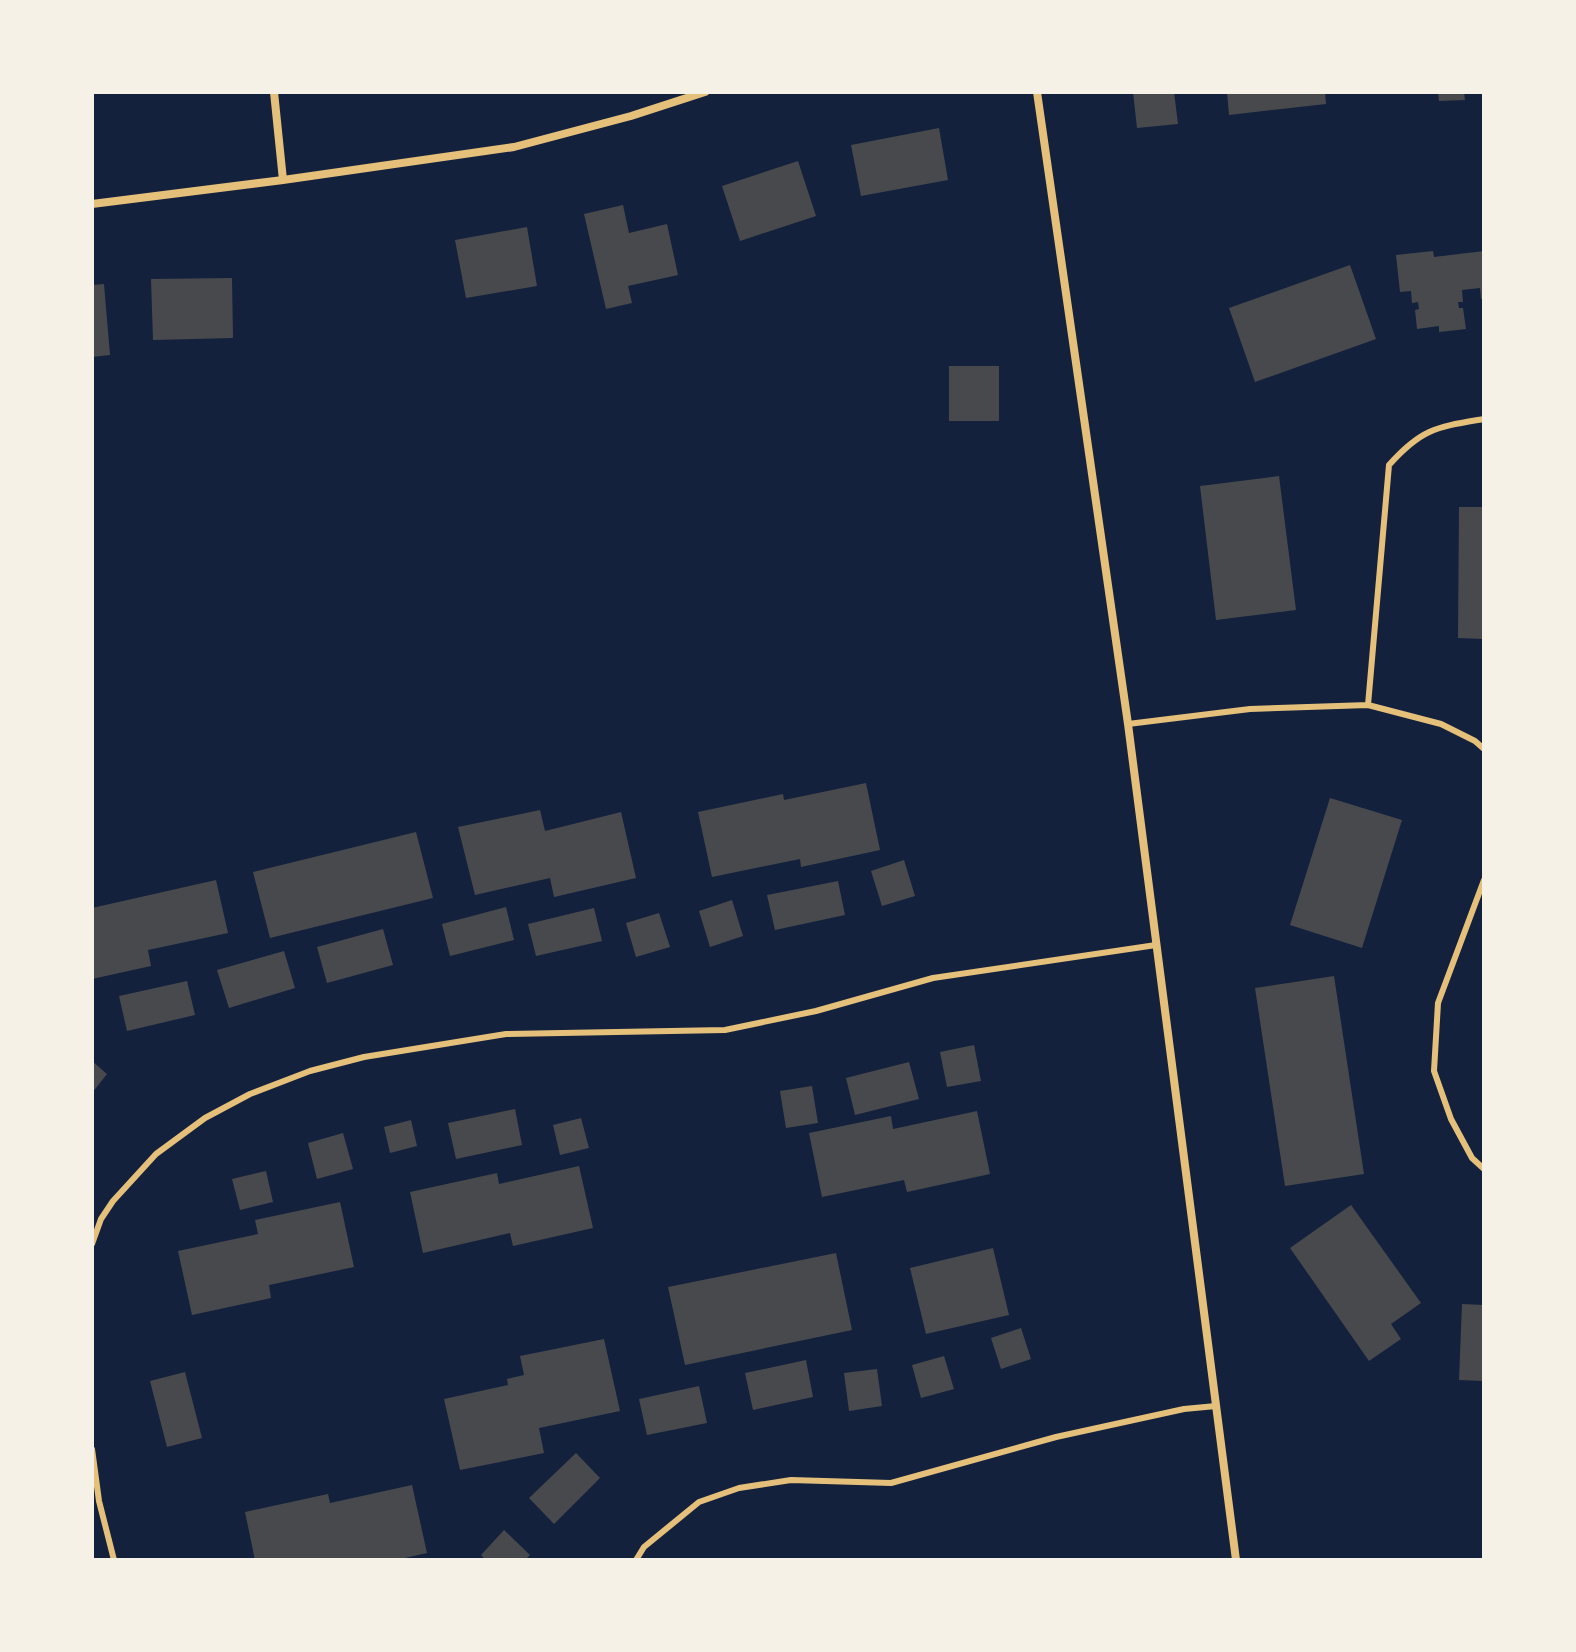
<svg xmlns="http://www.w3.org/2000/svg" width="1576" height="1652" font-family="Quicksand,sans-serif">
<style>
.building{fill:#48494c}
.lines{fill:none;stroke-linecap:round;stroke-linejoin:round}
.service{stroke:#e5c07b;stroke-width:6}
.minor{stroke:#e5c07b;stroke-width:8}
</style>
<rect width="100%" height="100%" fill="#14213d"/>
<path class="building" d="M1133,92H1174L1178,124L1137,128Z
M1227,92H1325L1326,104L1229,115Z
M1438,92H1464L1465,100L1439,101Z
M939,128L948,180L861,196L851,145Z
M798,161L816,216L740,241L722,186Z
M623,205L629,233L667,224L678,275L628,286L632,303L606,309L584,214Z
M527,227L537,286L466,298L455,240Z
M1433,251L1434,257L1484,251V299H1481L1480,288L1462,290L1463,302H1458L1459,308H1463L1466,329L1439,332V326L1417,329L1415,310L1419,309L1418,302L1412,303L1411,291L1400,292L1396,255Z
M1350,265L1376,339L1255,382L1229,308Z
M232,278L233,338L153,340L151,279Z
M104,284L110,355L92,357V285Z
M949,366H999V421H949Z
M1279,476L1296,610L1216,620L1200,486Z
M1459,507H1484V639L1458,638Z
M866,783L880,850L801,867L800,859L712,877L698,812L783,794L784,800Z
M1330,798L1402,820L1362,948L1290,925Z
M540,810L545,831L621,812L636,878L554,897L550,878L475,895L458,827Z
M416,832L433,898L270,938L253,872Z
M904,860L915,896L882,906L871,871Z
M216,880L228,933L148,950L151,966L92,979V908Z
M838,881L845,915L775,930L767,895Z
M732,900L743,936L710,947L699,911Z
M506,907L514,940L450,956L442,924Z
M594,908L602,941L536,956L528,924Z
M659,913L670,947L636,957L626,923Z
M383,929L393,965L327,983L317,947Z
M284,951L295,988L229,1008L217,970Z
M1334,976L1364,1174L1285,1186L1255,988Z
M187,981L195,1015L127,1031L119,996Z
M974,1045L981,1081L947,1087L940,1052Z
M92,1061L107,1074L92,1093Z
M909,1062L919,1099L855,1115L846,1078Z
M812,1086L818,1123L786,1128L780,1091Z
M515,1109L522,1145L456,1159L448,1123Z
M977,1111L990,1174L907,1192L904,1180L822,1197L809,1133L891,1116L893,1129Z
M581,1118L589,1148L560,1155L553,1125Z
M411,1120L417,1146L390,1153L384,1127Z
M343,1133L353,1169L317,1179L308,1143Z
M579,1166L593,1228L513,1246L510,1233L423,1253L410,1192L497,1173L499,1184Z
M266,1171L273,1202L240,1210L232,1179Z
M340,1202L354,1267L269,1285L271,1298L192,1315L178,1251L258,1234L255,1220Z
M1351,1205L1421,1303L1391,1324L1401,1339L1369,1361L1290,1248Z
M993,1248L1009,1315L926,1334L910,1268Z
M836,1253L852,1330L685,1365L668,1287Z
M1462,1304L1484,1305V1381L1459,1380Z
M1021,1328L1031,1359L1001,1369L991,1338Z
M604,1339L620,1411L539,1428L544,1453L460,1470L444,1399L508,1385L507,1379L524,1375L520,1356Z
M944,1356L954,1389L921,1398L912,1365Z
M806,1360L813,1397L753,1410L745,1373Z
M877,1369L882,1406L849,1411L844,1373Z
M185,1372L202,1438L167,1447L150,1381Z
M699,1386L707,1423L647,1435L639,1399Z
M576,1453L600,1478L554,1524L529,1498Z
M412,1485L427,1553L396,1560H255L245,1512L328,1494L330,1503Z
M504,1530L530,1555L525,1560H486L481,1555Z"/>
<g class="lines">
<path class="service" d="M1368,705L1389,465C1422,428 1437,427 1484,419
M1128,724L1250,709L1368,705L1441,724L1475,741L1484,749
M1484,880L1438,1003L1434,1071L1451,1119L1472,1158L1484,1169
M92,1244L101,1219L113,1201L156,1154L205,1118L250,1094L310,1071L364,1057L506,1034L725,1030L816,1011L933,978L1156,945
M92,1449L99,1501L114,1560
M636,1560L644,1547L699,1502L739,1488L791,1480L891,1483L1056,1437L1184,1409L1216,1406"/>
<path class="minor" d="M274,92L283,180
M1037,92L1128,724L1236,1560
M92,204L283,180L514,147L631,116L705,92"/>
</g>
<rect width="1576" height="1652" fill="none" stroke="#f6f1e7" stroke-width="188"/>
</svg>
